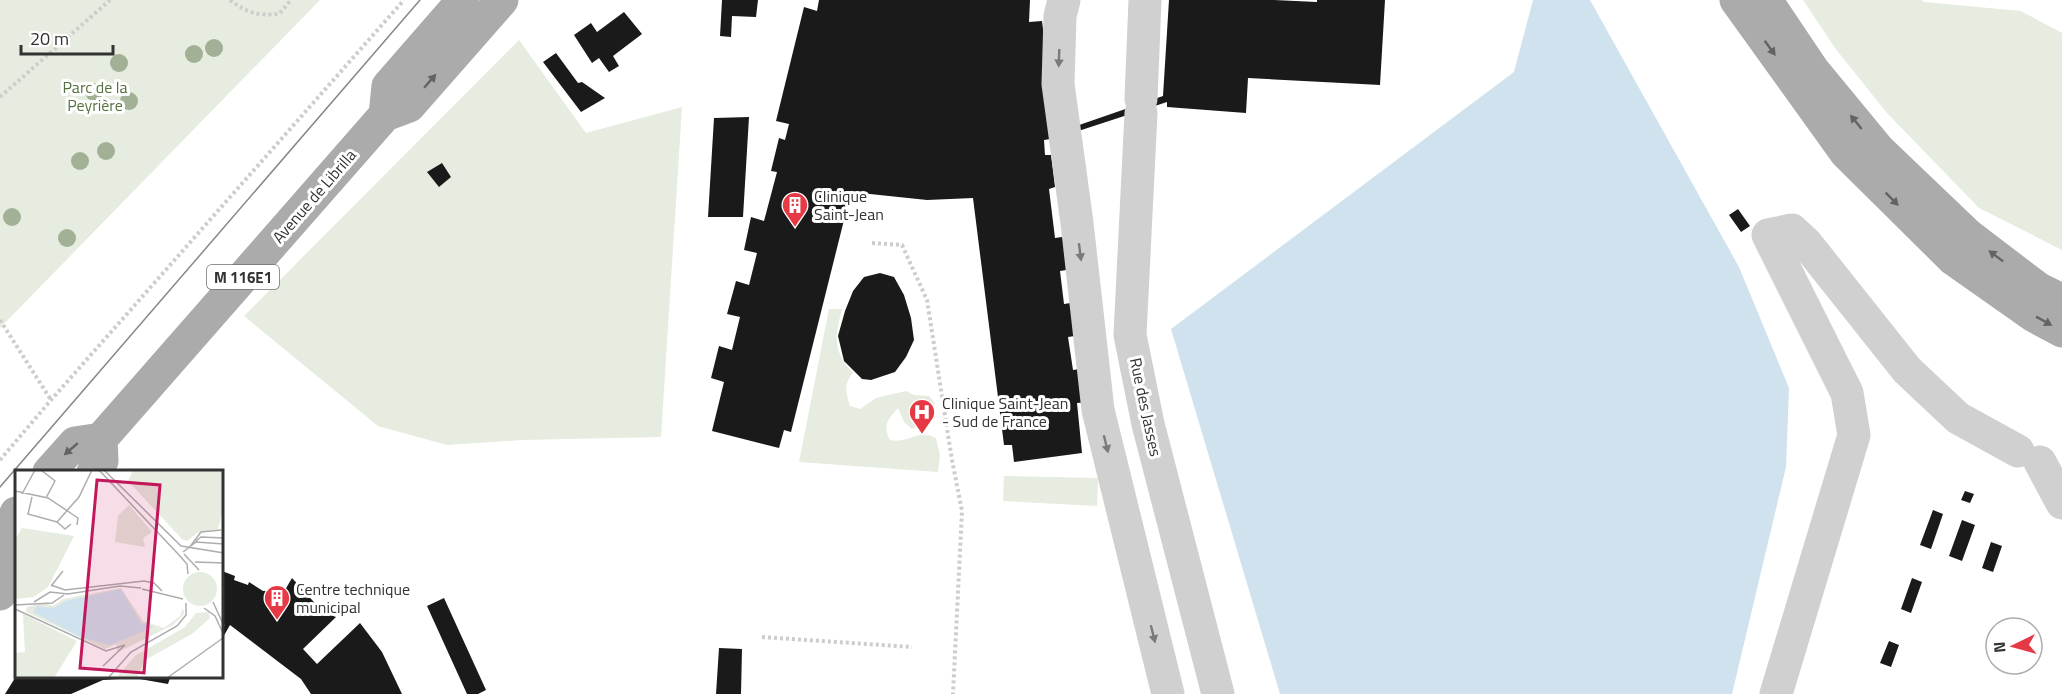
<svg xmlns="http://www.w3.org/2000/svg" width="2062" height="694" font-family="'Titillium Web',sans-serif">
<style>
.green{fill:#e6ecdf}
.water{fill:#cfe2ee}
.building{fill:#1a1a1a}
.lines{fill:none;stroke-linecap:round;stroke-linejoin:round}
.path{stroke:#cdcdcd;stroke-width:4;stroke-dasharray:3 3;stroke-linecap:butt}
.minor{stroke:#d0d0d0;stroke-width:33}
.major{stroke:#ababab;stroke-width:33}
.tram{stroke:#888;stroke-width:1.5}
.tree{fill:#a2b095}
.oneway{fill:#636363}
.oneway2{fill:#7a7a7a}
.labels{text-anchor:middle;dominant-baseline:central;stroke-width:6;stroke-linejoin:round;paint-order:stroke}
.shield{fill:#fff;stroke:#707070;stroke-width:1.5}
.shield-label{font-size:15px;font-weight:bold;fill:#333}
.park-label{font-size:16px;fill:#56703f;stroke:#fff}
.street-label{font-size:16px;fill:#333;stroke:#fff}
.poi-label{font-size:16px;fill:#333;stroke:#fff;text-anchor:start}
.inset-road{fill:none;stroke:#adadad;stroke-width:1.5}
.view{fill:#c2185b;fill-opacity:0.15;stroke:#c2185b;stroke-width:3}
.inset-edge{fill:none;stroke:#333;stroke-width:3}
</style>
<rect width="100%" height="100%" fill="#fff"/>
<path class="green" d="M0,0H320L0,328Z
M1803,0H1921L1924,2L2021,11L2062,33V250L1979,208L1887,113L1835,48Z
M519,40L586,133L682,107L661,437L522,440L447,445L378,426L244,316Z
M829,309H842C835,336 832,351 853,373C843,384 846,393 850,406L860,409L876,398L906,391L914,395L929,396L935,403L921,425L912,429L904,422L898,408C888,419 882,426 890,440C909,444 917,428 936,438L940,455L938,472L799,462Z
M1004,476L1098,478L1097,506L1003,501Z"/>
<path class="water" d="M1533,0H1590L1739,267L1789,388L1786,467L1732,694H1280L1171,329L1514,72Z"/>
<path class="building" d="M722,0H758L756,17L732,16L731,37L720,36Z
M819,0H1030L1029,22L1042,21L1056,133L1163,96L1169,0H1274L1317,2V0H1385L1380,85L1248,78L1246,113L1167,107V102L1057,138L1044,140L1045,155H1051L1055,187L1049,189L1055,238L1069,236L1073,269L1060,271L1064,304L1077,302L1082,335L1068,337L1073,370L1086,368L1090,402L1077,403L1082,453L1014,462L1012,445H1004L973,198L927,200L851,192L791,432L784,430L779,448L712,431L724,382L711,378L719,346L732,350L740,317L727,314L736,281L749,285L757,253L744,250L751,217L764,221L777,172L771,171L779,138L785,140L789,124L776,121L804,7L817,11Z
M624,12L642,34L613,56L619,66L609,72L599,58L592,63L574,35L591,23L597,32Z
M556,53L578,83L582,82L605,98L581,112L543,62Z
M749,117L743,217H708L714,118Z
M442,163L451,177L439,187L427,172Z
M1738,209L1750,226L1741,232L1729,215Z
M880,273L894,277L904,295L911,318L914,340L906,357L895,372L871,380L862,379L844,361L838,336L845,311L853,291L864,277Z
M1965,491L1974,494L1970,503L1961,500Z
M1933,510L1943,514L1931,549L1920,545Z
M1962,520L1975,525L1962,561L1949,556Z
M1991,542L2002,546L1993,572L1982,568Z
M222,571L235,576L234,580L248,585L249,582L263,591L285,590L292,578L323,612L336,617L303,649L317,664L360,623L382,652L402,694H311L301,679L230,625L222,639Z
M1912,578L1922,582L1911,613L1901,609Z
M444,598L486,690L478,694H467L427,606Z
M1889,641L1899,645L1891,667L1880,663Z
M719,648L742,649L741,694H716Z
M15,678H118V679L103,680L71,694H5Z
M134,678H170L168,684Z"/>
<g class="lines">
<path class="path" d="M230,0C247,13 258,16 279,14L291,0
M0,97L110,0
M872,243L902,245L927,300L952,460L962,511L953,694
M0,320L51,400
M0,460L51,400L404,0
M762,637L912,647"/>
<path class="minor" d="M1064,0L1060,16L1058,84L1077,223L1098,410L1168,694
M1141,99L1145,0
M1141,113L1130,335L1148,424L1218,694
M2040,462L2062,503
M1776,694L1854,435L1847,393L1768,235L1792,230L1806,243L1907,370L1958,418L2018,451"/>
<path class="major" d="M1736,0L1846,153L1953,259L2034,316L2062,331
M1766,0L1813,70L1879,150L1968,235L2039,289L2062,300
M385,115L388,86L463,0
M49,472L75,443L101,439L385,115L409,106L502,0
M93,472L102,461L101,439
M0,556L16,513
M0,594L16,572"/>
<path class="tram" d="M0,487L420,0"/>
</g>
<g class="tree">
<circle cx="214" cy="48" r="9"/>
<circle cx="194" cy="54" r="9"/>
<circle cx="119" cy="63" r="9"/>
<circle cx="94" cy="92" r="9"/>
<circle cx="129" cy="101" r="9"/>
<circle cx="106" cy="151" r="9"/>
<circle cx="80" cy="161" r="9"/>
<circle cx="12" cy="217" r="9"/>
<circle cx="67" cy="238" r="9"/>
</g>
<defs><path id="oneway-solid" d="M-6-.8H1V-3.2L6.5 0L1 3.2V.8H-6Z" transform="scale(1.5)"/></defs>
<g class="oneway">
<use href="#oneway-solid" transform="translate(1770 48) rotate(54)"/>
<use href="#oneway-solid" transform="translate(430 81) rotate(-49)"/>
<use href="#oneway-solid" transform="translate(1856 122) rotate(-129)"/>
<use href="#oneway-solid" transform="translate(1892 199) rotate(45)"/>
<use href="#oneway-solid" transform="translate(1996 256) rotate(-143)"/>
<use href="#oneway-solid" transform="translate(2044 321) rotate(29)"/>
<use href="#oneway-solid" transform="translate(71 449) rotate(139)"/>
</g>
<g class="oneway2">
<use href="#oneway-solid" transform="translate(1059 58) rotate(92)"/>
<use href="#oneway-solid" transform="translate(1080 252) rotate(83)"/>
<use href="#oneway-solid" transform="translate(1106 444) rotate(76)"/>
<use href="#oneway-solid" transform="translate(1153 634) rotate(76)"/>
</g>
<defs>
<g id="building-pin" transform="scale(1.35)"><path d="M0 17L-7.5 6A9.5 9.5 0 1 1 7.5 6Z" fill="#e63946" stroke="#fff"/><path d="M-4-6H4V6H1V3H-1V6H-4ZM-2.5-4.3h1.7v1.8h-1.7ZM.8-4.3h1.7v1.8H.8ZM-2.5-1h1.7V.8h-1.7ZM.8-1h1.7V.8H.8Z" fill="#fff"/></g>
<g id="hospital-pin" transform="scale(1.35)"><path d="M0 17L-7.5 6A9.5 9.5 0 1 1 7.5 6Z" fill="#e63946" stroke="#fff"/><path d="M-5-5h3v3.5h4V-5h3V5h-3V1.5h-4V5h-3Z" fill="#fff"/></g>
</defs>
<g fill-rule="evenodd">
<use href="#building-pin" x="795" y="205"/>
<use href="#hospital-pin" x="922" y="412"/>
<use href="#building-pin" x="277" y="598"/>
</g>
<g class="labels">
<rect class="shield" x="207" y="265" width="72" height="24" rx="4.5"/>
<g class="shield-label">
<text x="243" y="277">M 116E1</text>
</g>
<g class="park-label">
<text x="95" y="87">Parc de la<tspan x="95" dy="18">Peyrière</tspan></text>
</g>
<g class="street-label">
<text transform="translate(314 196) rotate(-49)">Avenue de Librilla</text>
<text transform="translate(1146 407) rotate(78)">Rue des Jasses</text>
</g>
<g class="poi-label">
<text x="814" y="196">Clinique<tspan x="814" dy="18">Saint-Jean</tspan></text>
<text x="942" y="403">Clinique Saint-Jean<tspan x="942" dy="18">- Sud de France</tspan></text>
<text x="296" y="589">Centre technique<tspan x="296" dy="18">municipal</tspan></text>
</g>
</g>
<g transform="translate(15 470)">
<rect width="208" height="208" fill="#fff"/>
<path d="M118,0H208V39L203,59L182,63L172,71L167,69L113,11ZM114,35L137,62L128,68L130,77L100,72L103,46ZM7,58L59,66L33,117L19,127L0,129V70ZM168 119a17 17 0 1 1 34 0a17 17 0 1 1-34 0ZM106,118L128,151L149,158L165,146L168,138L169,144L158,155L103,182L101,174L90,179L11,142L12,137L29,133L38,136L48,129ZM194,142L195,148L177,164L130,190L122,208H101L120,186L170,157L181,143ZM8,144L62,171L39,208H0V183L10,182Z" fill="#e6ecdf"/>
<path d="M106,119L126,153L139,157L95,175L65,167L18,142L22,136L39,138L50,131Z" fill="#cfe2ee"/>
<path class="inset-road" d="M26,0L40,11L31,28M84,0L164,85L172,94L173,104M89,0L166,76L209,83M0,21L33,28L63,48L62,55M7,24L20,0M17,27L13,44L42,52M42,52L64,27L77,0M42,52L50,59L56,54M181,71L186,67L209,68M174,78L186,62L206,60M168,82L181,72L209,74M169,84L184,100M180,92L209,93M36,115L50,120L129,111L139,113L147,121M36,116L48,101M127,119L168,129M19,132L35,122L53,124L105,116L126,118M198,132L209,156M0,135L37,133L49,125M189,138L200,146L208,163M0,139L91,181L110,175L88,196M93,208L116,182L162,156L171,145V133M152,208L208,168"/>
<path class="view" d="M82,10L145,15L129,203L65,198Z"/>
<rect width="208" height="208" class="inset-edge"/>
</g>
<g transform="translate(2014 646) rotate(265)"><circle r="28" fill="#ffffff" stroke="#adadad" stroke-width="1.5"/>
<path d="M0-4.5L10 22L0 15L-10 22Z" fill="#e63946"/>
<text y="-9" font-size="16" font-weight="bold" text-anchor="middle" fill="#333333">N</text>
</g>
<path d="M21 45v9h92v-9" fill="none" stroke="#333333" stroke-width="3"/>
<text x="30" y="45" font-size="18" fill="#333333" stroke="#ffffff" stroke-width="4.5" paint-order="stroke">20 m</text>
</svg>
